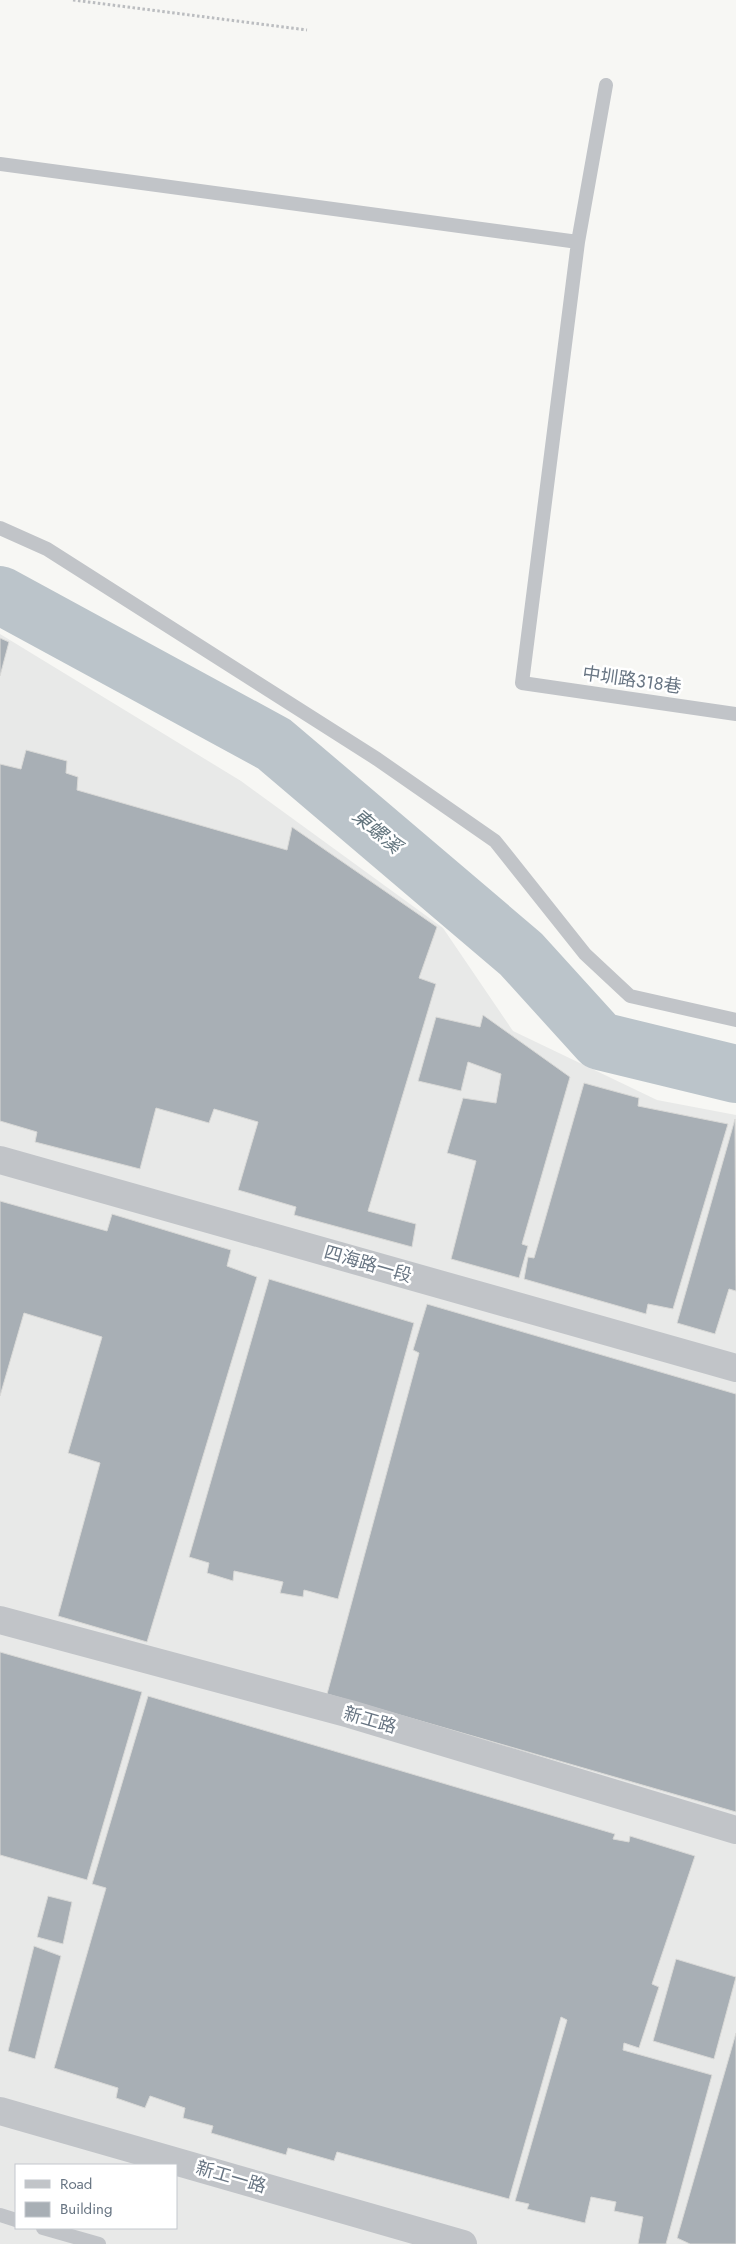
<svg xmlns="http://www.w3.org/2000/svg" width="736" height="2244" font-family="Jost,'Noto Sans TC',sans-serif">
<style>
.built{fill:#e8e9e8;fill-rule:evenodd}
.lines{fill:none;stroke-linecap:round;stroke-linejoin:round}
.river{stroke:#bbc4ca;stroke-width:58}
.building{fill:#a8afb5;stroke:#d9d9d7}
.path{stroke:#bbbdc0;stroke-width:3;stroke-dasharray:2.5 2.5;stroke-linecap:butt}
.service{stroke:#c1c4c8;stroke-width:14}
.minor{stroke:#c1c4c8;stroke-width:28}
.labels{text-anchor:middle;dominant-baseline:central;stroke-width:5;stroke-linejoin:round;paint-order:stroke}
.street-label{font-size:18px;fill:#687583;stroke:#fff}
.water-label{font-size:19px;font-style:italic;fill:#64767f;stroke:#fff}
</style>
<rect width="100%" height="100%" fill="#f7f7f4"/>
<path class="built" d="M0,634L241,781L443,928L513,1031L657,1100L736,1115V2244H0ZM16,2165H176V2228H16Z"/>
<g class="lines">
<path class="river" d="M0,595L274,744L521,954L600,1041L736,1074"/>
</g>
<path class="building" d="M0,638L9,642L0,676Z
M26,750L67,761L66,773L78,777L77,790L287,850L292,827L437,927L419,978L436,984L368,1211L416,1224L412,1247L294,1215L296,1207L238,1190L258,1122L214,1109L209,1123L156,1108L140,1169L35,1142L37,1132L0,1121V764L21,769Z
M483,1015L570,1077L522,1244L528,1246L519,1278L451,1259L476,1161L447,1153L463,1098L496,1103L501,1074L468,1062L461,1091L418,1081L436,1017L480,1027Z
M584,1083L639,1098L638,1106L728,1124L673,1309L648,1304L646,1314L524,1279L528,1257L534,1258Z
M735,1119L736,1291L729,1289L715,1334L677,1323Z
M0,1201L107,1231L112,1214L231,1250L227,1266L257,1277L147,1642L58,1616L100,1463L68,1453L102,1337L24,1313L0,1396Z
M269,1279L414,1323L338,1599L304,1590L303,1597L280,1593L283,1582L234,1571L233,1581L207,1573L209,1563L189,1557Z
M427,1304L736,1394V1812L327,1694L419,1353L413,1350Z
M0,1652L142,1692L87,1880L0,1855Z
M148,1696L615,1834L613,1839L629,1842L630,1836L695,1856L652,1984L659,1987L639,2048L624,2043L623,2050L712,2075L666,2244H638L643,2217L614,2211L616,2202L591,2197L585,2223L527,2209L529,2204L515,2201L567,2020L561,2017L509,2199L337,2152L334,2161L288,2148L286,2155L211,2133L213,2126L183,2118L185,2108L150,2096L145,2108L116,2098L118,2088L54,2068L106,1888L92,1884Z
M48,1896L72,1902L63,1944L37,1937Z
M34,1946L61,1956L35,2059L8,2051Z
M676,1959L736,1977L714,2059L653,2041Z
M736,2033V2244H690L677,2238Z"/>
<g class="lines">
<path class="path" d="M73,0L307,30"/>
<path class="service" d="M0,164L578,242L522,683L736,714
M578,242L606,85
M0,528L47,549L377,759L495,841L585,954L630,996L736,1020
M0,2215L16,2220
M43,2228L99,2244"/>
<path class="minor" d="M0,1160L736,1368
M0,1620L350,1714L736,1830
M0,2111L463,2244"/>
</g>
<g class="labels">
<g class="street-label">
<text transform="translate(632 680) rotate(8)">中圳路318巷</text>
<text transform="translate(368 1264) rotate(16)">四海路一段</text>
<text transform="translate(370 1720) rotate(16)">新工路</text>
<text transform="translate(231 2177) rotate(16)">新工一路</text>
</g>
<g class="water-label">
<text transform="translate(377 831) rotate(40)">東螺溪</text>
</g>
</g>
<rect x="15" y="2164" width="162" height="65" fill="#ffffff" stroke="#c3c8cd"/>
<rect x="25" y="2180" width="25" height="8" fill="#c1c4c8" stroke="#c3c8cd"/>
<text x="60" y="2189" font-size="15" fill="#687583">Road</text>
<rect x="25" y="2202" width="25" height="15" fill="#a8afb5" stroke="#c3c8cd"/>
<text x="60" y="2214" font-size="15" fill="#687583">Building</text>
</svg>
